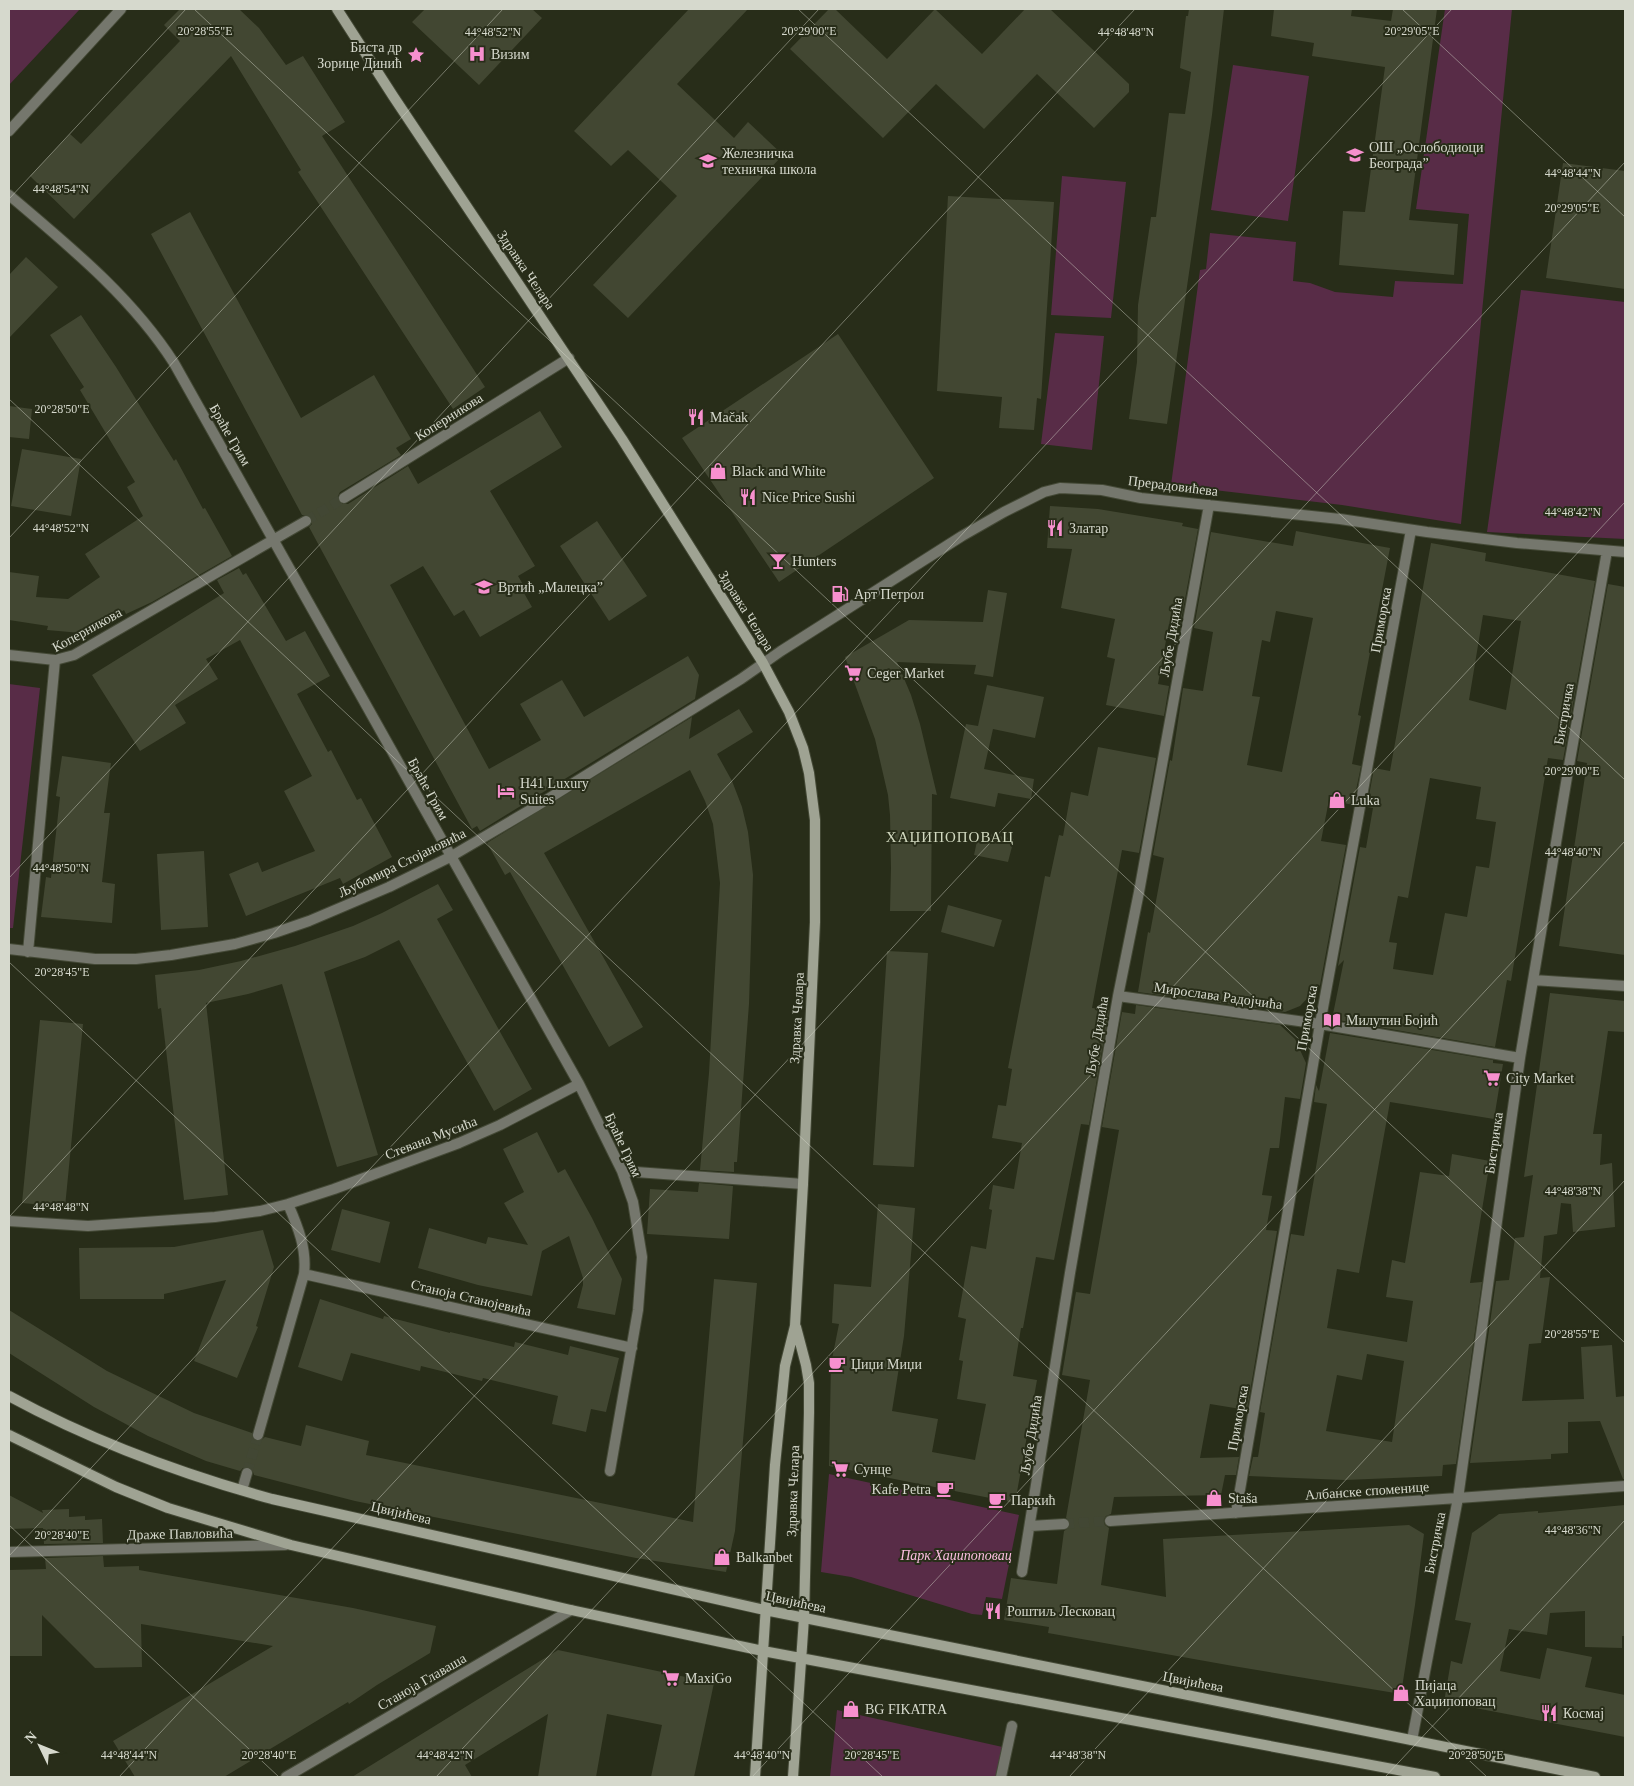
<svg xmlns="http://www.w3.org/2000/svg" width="1634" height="1786" font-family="'Times New Roman',serif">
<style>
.green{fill:#582c47}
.building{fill:#424732;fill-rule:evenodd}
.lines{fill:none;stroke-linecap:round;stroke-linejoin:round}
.minor-tunnel{stroke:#424734;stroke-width:10;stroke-dasharray:10 5;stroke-linecap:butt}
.pedestrian-casing{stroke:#444936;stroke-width:12}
.minor-casing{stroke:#444936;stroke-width:12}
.tertiary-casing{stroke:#444936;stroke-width:12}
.secondary-casing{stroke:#444936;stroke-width:12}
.pedestrian{stroke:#75776d;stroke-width:10}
.minor{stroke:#75776d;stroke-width:10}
.tertiary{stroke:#75776d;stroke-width:10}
.secondary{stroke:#9fa393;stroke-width:10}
.ticks{fill:none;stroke:#d6d9cd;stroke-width:1;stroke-opacity:0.45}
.labels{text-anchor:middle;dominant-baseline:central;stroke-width:4;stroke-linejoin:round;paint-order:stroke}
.poi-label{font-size:14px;fill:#d6d9cd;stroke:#282d19;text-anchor:start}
.street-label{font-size:14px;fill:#d6d9cd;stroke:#282d19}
.park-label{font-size:14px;font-style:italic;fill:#fbbee0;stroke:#282d19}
.neighbourhood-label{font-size:15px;letter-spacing:1px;fill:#d1d8bf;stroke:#282d19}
.ticks-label{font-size:12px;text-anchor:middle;fill:#d6d9cd;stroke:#282d19;stroke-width:4;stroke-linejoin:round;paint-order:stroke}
</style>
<rect width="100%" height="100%" fill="#282d19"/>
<path class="green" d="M9,9H80L9,85Z
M1445,9H1512L1461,524L1342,505L1171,485L1200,270L1206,269L1210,233L1296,242L1293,281L1310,283L1335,292L1393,297L1395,281L1463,284L1469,214L1416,209Z
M1233,65L1309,76L1288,221L1211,210Z
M1062,176L1126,182L1111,318L1051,315Z
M1521,290L1625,302V539L1487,532Z
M1055,333L1104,336L1092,450L1041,444Z
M9,684L40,688L13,928H9Z
M829,1474L1019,1515L1002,1599L986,1597L982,1615L972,1614L851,1577L821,1572Z
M837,1710L1007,1748L1002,1777H830Z"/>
<path class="building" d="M180,9H239L259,28L286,65L303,56L345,122L322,136L485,387L453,409L298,172L301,170L231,56L74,219L30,176L70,134L81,144L180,41L164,25Z
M425,9H532L542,18L479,85L412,22Z
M689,9H748L677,84L734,138L748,122L783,155L628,318L593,285L677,196L628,150L611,166L574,131Z
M829,9H835L887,59L935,9L982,54L1025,9H1050L1129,84V92L1094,128L1037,74L984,129L936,84L883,138L790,49Z
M1189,9H1224L1212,115L1167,424L1129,419L1137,362L1138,305L1151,217H1156L1169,113L1185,114L1191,72L1180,68L1186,16H1188Z
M1274,9H1352L1351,16L1391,21L1393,9H1437L1409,220L1458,224L1454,275L1339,265L1343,211L1365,212L1385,67L1312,56L1314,43L1271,36Z
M1563,163L1625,171V289L1546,278Z
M948,196L1054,202L1041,399L1037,398L1034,430L999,428L1002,397L937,391Z
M190,212L301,418L374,375L411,439L396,448L401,455L340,492L337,498L340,504H348L408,466L418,484L540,411L562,447L490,491L535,566L518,576L524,586L521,588L532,607L480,637L464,610L454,616L423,566L390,585L489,769L541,740L520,704L562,680L584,717L688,656L699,675L695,699L480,831L477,826L472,829L309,527L312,524V518L309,515H302L151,234Z
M26,257L58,287L9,338V275Z
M81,315L116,367L174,461L176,459L203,509L205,508L232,556L152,602L126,614L124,610L96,629L89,632L81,633L47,630L48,626L9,620V572L39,576L36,597L68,599L100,577L85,554L143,516L127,487L135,482L80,390L84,387L50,335Z
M838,334L934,478L779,582L682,438Z
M9,406L32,409L29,439L9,437Z
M22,449L81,459L71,516L11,506Z
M1050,506L1098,509L1183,523L1182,526L1198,529L1180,626L1169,624L1158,684L1169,686L1164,716L1106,705L1115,659L1107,657L1115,619L1061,608L1072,549L1047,548Z
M597,521L647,596L609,621L560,546Z
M1296,531L1390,548L1358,715L1361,716L1352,764L1361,766L1353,805L1329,800L1321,841L1346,845L1320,985L1300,1006L1285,1012L1138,992L1148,932L1150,933L1164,858L1153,855L1170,760L1172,761L1183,688L1203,691L1213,632L1194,628L1211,532L1293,546ZM1276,611L1313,618L1282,772L1247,765L1260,697L1252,696L1262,640L1270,642Z
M1431,543L1486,553L1485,561L1595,581L1563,760L1548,758L1511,981L1507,980L1495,1047L1332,1019L1344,960L1338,966L1360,847L1366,848L1373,808L1367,807L1374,768L1390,771ZM1483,615L1521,621L1506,710L1469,700ZM1430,778L1481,787L1476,819L1496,822L1489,868L1476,866L1467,917L1445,913L1433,975L1393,969L1397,943L1389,942L1398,896L1408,898Z
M239,568L243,575L246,573L286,641L305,631L330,676L297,694L328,752L331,750L357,800L361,798L392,857L343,884L340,878L246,916L229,874L258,862L262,872L315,851L284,791L312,776L240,640L206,659L218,679L175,705L186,723L140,751L92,675L224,593L217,580Z
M1608,584L1625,587V955L1559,946L1587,763L1577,761Z
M988,590L1007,593L993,677L974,674L976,665L897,662L911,695L920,724L937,795L932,794L931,911H890L891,868L890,815L888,795L875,739L845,657L909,620L983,622Z
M987,685L1044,697L1035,738L993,729L984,769L1034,779L1031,799L998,793L995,807L950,798L966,724L978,726Z
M739,709L753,732L717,754L732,781L742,807L748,832L753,875L749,1004L737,1162H734V1172L700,1170L709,1073L720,883L713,824L705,801L690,770L544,853L643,1027L609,1047L510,872L505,875L487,843L692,717L689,739Z
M1098,747L1156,758L1139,853L1122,850L1096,986L1092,1008L1109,1010L1089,1125L1081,1124L1054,1260L1036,1257L1023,1328H1021L1013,1376L1037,1380L1015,1503L829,1466L831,1364L839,1324L832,1323L834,1284L871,1287L878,1204L915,1208L904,1336L892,1411L938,1419L932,1452L975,1460L986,1404L957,1399L963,1361L959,1360L966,1319L958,1317L964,1284L971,1246L986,1249L992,1210L989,1209L993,1185L1014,1189L1022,1143L992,1138L998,1105L1006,1106L1012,1069L1008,1068L1045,876L1050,877L1059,835L1063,836L1071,792L1088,796Z
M62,756L111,763L104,813H110L102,882L115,884L112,923L41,917L46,877L51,878L60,797L56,796Z
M979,832L1014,839L1008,862L974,855Z
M204,851L208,927L161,930L157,854Z
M438,884L453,910L437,919L532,1089L494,1111L399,940L365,957L324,972L378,1155L337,1167L282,984L248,994L206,1003L228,1195L184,1200L161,1008L158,1009L155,975L199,970L241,961L295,946L353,926L382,913Z
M948,905L1002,920L994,947L941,932Z
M887,951L928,953L914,1167L873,1165Z
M1550,993L1625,1001V1032L1608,1031L1593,1134H1602L1600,1165L1612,1163L1615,1227L1573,1232L1571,1204L1561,1203L1557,1234L1544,1236L1540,1278L1550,1277L1541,1343L1529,1344L1522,1401L1584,1399L1581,1347L1612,1345L1616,1397L1625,1396V1479H1623L1600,1421L1568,1422V1453L1551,1454V1459L1470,1463L1496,1281L1509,1280L1515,1238L1524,1237L1533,1175L1524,1177Z
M1136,1005L1280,1025L1295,1039L1306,1063L1300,1099L1285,1097L1279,1148H1270L1262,1195L1272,1196L1266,1230L1277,1231L1247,1410L1210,1404L1200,1458L1239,1457L1236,1475H1225L1221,1495L1114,1497L1111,1514L1106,1516L1103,1521L1105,1525L1109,1528L1101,1585L1166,1597L1163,1539L1409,1525L1424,1534L1415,1605L1401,1694L1233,1666L1048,1633L1049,1627L1004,1620L1011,1578L1057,1584L1064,1531L1070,1527V1521L1066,1518L1090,1380L1062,1375L1076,1292L1090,1294L1119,1130L1102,1127L1122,1012L1135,1014Z
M40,1020L83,1024L65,1207L22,1203Z
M1330,1033L1493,1060V1063L1503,1064L1494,1119L1390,1102L1359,1273L1337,1269L1327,1328L1407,1342L1413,1301L1386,1297L1392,1260L1405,1263L1420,1172L1449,1176L1452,1154L1490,1161L1470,1283L1482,1282L1456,1464L1443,1465L1442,1476L1345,1480L1249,1476L1253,1457H1258L1265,1413L1260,1412L1291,1234L1304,1236L1327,1104L1314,1102L1316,1085L1319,1091ZM1367,1354L1404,1361L1392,1442L1326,1431L1337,1375L1362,1380Z
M537,1132L558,1173L565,1169L592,1218L622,1279L615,1315L577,1308L583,1285V1278L569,1236L542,1251L532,1296L478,1285L418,1268L429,1228L486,1244L488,1237L528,1245L504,1203L524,1192L503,1149Z
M699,1183L733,1186L729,1239L647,1234L650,1189L698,1192Z
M342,1209L390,1222L380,1263L331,1250Z
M263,1230L274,1267L256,1326L258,1327L237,1378L194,1361L226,1280L164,1294V1299H80L79,1248L174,1247Z
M714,1279L757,1283L735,1531L726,1572L636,1558L355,1501L254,1475L252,1469L248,1466L243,1468L240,1471L206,1461L148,1436L94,1407L9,1353V1310L107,1371L194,1413L252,1433V1437L256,1441H260L265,1437L301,1446L306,1425L369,1441L366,1455L693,1522Z
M320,1299L383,1319L384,1316L450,1333V1332L514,1347L515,1342L568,1355L570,1346L619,1358L606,1412L591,1409L586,1432L552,1424L558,1396L483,1378L482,1381L421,1366L420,1371L351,1353L342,1381L298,1367Z
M9,1495L43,1513L42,1510L69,1509V1517L85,1516V1520L102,1519L103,1543L44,1544L43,1528L9,1529Z
M1625,1505V1636H1622V1648L1585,1647V1611L1550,1613L1547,1635L1509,1629L1500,1671L1540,1679L1547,1648L1592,1657L1585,1687L1625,1695V1737L1444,1702L1451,1661L1462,1664L1471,1623L1455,1620L1472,1533L1499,1514L1538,1511V1513Z
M103,1556L104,1567L139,1566V1570L353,1608L436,1626L430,1653L377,1685L349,1704L348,1702L224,1777H135L113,1741L273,1646L141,1624L142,1667L95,1668L42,1615V1656H9V1570L46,1569L45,1558Z
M558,1650L714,1683L694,1777H651L662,1725L607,1714L596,1777H538L548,1714L465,1765L472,1777H352Z"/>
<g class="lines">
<path class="minor-tunnel" d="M306,521L344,498
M247,1473L258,1435
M1064,1524L1110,1521"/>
<g class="pedestrian-casing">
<path id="pedestrian" d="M1001,1777L1012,1726"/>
</g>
<g class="minor-casing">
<path id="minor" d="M9,131L121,9
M9,195C69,246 131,296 174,363L579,1084L622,1171L633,1202L642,1257L638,1310L610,1471
M344,498L569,358
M9,655L55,660L74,655L306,521
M9,949L95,959H136L171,955L235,944L274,933L309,921L389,887L450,857L535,807L741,679L781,651L962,536L1004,512L1044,492L1060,488L1102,490L1141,498L1340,519L1427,532L1517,543L1625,552
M28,952L55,660
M1533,980L1625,986
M1118,996L1320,1024L1520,1058
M622,1171L803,1184
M9,1221L88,1226L215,1217L260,1211L288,1204L334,1189L459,1143L500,1125L579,1084
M304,1274L632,1348
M258,1435L304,1274C307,1249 298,1227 288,1204
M242,1490L247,1473
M1236,1513L1320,1024L1411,530
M1110,1521L1458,1498L1625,1486
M1030,1526L1064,1524
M9,1552L285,1545
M1022,1572L1070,1273L1118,996L1139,892L1209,505
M1412,1740L1458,1498L1520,1058L1567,777L1607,551"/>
</g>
<g class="tertiary-casing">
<path id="tertiary" d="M286,1777L571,1610"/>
</g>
<g class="secondary-casing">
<path id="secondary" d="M337,9L393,96L622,439L763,663L789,712L803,748L809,773L815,820V922L803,1184L795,1326L785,1366L775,1465L755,1777
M9,1396C92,1441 181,1474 272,1499L765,1610L1595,1777
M9,1435L116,1487L168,1508L291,1545L571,1610L763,1651L1435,1777
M793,1777L804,1618L809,1413V1383L806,1365L796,1327"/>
</g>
<use href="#pedestrian" class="pedestrian"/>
<use href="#minor" class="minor"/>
<use href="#tertiary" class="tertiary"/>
<use href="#secondary" class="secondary"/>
</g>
<path class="ticks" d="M194,9L1625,1343M798,9L1625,780M1402,9L1625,217M9,199L186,9M9,399L1487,1777M9,538L503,9M9,878L819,9M9,962L883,1777M9,1217L1135,9M9,1525L279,1777M9,1556L1452,9M119,1777L1625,162M436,1777L1625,502M752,1777L1625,841M1069,1777L1625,1180M1385,1777L1625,1520"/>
<defs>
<g id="hospital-bare" transform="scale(1.35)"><path d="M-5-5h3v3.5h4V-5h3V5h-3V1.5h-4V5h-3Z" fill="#f790ce" stroke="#282d19" stroke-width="2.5" paint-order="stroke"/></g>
<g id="sight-bare" transform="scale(1.35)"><path d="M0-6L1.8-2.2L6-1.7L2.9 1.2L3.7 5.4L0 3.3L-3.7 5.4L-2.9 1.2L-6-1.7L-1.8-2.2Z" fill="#f790ce" stroke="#282d19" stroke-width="2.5" paint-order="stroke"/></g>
<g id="school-bare" transform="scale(1.35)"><path d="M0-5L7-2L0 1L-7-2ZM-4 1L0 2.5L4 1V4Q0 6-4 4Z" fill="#f790ce" stroke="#282d19" stroke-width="2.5" paint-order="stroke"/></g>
<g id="restaurant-bare" transform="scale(1.35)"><path d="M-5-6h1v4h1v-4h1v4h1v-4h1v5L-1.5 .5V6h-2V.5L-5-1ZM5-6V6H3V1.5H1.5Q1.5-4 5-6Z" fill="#f790ce" stroke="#282d19" stroke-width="2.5" paint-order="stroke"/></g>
<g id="shop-bare" transform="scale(1.35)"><path d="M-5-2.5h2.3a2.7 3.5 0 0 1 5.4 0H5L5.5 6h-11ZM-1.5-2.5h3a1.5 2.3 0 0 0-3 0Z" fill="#f790ce" stroke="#282d19" stroke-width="2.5" paint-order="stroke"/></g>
<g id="bar-bare" transform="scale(1.35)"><path d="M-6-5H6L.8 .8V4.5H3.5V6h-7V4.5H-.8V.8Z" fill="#f790ce" stroke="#282d19" stroke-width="2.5" paint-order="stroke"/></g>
<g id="fuel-bare" transform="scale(1.35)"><path d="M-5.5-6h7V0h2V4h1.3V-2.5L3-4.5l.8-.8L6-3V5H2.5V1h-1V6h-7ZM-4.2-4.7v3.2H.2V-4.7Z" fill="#f790ce" stroke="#282d19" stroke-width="2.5" paint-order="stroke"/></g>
<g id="supermarket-bare" transform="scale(1.35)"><path d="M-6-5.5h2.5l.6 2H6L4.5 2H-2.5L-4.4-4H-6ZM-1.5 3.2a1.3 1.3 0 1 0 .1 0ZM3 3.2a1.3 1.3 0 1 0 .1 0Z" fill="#f790ce" stroke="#282d19" stroke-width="2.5" paint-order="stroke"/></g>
<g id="hotel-bare" transform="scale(1.35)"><path d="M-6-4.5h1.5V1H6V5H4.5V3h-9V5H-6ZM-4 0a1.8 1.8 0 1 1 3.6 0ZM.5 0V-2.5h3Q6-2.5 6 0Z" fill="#f790ce" stroke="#282d19" stroke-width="2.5" paint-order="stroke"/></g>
<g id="library-bare" transform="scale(1.35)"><path d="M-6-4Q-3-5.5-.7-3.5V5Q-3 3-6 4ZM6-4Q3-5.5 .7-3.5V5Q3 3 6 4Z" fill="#f790ce" stroke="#282d19" stroke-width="2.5" paint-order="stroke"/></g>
<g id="cafe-bare" transform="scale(1.35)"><path d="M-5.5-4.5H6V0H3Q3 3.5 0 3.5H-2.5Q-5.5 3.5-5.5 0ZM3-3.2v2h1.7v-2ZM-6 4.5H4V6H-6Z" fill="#f790ce" stroke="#282d19" stroke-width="2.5" paint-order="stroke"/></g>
</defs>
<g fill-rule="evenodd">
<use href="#hospital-bare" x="477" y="54"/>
<use href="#sight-bare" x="416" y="55"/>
<use href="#school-bare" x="1355" y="155"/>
<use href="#school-bare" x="708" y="161"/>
<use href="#restaurant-bare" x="696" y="417"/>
<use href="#shop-bare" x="718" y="471"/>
<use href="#restaurant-bare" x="748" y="497"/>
<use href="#restaurant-bare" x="1055" y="528"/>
<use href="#bar-bare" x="778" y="561"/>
<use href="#school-bare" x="484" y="587"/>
<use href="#fuel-bare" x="840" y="594"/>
<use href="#supermarket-bare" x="853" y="673"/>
<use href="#hotel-bare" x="506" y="791"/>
<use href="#shop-bare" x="1337" y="800"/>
<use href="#library-bare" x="1332" y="1020"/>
<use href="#supermarket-bare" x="1492" y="1078"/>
<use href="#cafe-bare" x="837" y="1364"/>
<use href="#supermarket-bare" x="840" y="1469"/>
<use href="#cafe-bare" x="945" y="1489"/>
<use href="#shop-bare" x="1214" y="1498"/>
<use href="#cafe-bare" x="997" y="1500"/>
<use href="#shop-bare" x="722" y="1557"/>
<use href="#restaurant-bare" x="993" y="1611"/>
<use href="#supermarket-bare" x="671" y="1678"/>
<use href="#shop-bare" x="1401" y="1693"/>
<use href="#shop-bare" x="851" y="1709"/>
<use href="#restaurant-bare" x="1549" y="1713"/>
</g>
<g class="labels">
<g class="poi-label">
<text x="402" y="47" text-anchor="end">Биста др<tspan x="402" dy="16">Зорице Динић</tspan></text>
<text x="491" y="54">Визим</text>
<text x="1369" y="147">ОШ „Ослободиоци<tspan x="1369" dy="16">Београда”</tspan></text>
<text x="722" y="153">Железничка<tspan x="722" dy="16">техничка школа</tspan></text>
<text x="710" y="417">Mačak</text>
<text x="732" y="471">Black and White</text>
<text x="762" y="497">Nice Price Sushi</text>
<text x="1069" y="528">Златар</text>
<text x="792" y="561">Hunters</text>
<text x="498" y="587">Вртић „Малецка”</text>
<text x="854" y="594">Арт Петрол</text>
<text x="867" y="673">Ceger Market</text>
<text x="520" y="783">H41 Luxury<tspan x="520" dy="16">Suites</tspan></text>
<text x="1351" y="800">Luka</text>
<text x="1346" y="1020">Милутин Бојић</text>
<text x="1506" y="1078">City Market</text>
<text x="851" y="1364">Џиџи Миџи</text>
<text x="854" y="1469">Сунце</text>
<text x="931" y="1489" text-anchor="end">Kafe Petra</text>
<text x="1228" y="1498">Staša</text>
<text x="1011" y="1500">Паркић</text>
<text x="736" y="1557">Balkanbet</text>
<text x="1007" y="1611">Роштиљ Лесковац</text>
<text x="685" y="1678">MaxiGo</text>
<text x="1415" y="1685">Пијаца<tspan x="1415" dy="16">Хаџипоповац</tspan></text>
<text x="865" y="1709">BG FIKATRA</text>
<text x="1563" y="1713">Космај</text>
</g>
<g class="street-label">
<text transform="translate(526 270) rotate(56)">Здравка Челара</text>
<text transform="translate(449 417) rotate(-32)">Коперникова</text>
<text transform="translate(230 435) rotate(60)">Браће Грим</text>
<text transform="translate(1173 486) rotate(7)">Прерадовићева</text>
<text transform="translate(746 611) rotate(58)">Здравка Челара</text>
<text transform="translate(1381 620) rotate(-80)">Приморска</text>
<text transform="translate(87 630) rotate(-29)">Коперникова</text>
<text transform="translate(1171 637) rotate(-80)">Љубе Дидића</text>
<text transform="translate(1564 714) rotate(-80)">Бистричка</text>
<text transform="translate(428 789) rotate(61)">Браће Грим</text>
<text transform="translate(402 863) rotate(-26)">Љубомира Стојановића</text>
<text transform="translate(1218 996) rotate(8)">Мирослава Радојчића</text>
<text transform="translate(797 1018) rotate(-87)">Здравка Челара</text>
<text transform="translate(1307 1018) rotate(-80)">Приморска</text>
<text transform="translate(1097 1036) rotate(-80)">Љубе Дидића</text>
<text transform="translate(431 1138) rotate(-21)">Стевана Мусића</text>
<text transform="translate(1494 1143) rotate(-82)">Бистричка</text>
<text transform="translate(623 1145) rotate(65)">Браће Грим</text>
<text transform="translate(471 1298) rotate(13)">Станоја Станојевића</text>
<text transform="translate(1238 1418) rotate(-80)">Приморска</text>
<text transform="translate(1031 1435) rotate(-81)">Љубе Дидића</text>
<text transform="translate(793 1491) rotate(-88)">Здравка Челара</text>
<text transform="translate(1367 1491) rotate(-4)">Албанске споменице</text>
<text transform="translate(401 1513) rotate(13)">Цвијићева</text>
<text transform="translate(180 1534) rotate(-1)">Драже Павловића</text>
<text transform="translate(1435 1543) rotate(-79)">Бистричка</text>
<text transform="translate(796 1602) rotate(12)">Цвијићева</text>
<text transform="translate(422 1682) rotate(-30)">Станоја Главаша</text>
<text transform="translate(1193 1682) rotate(11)">Цвијићева</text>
</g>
<g class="park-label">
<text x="956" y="1555">Парк Хаџипоповац</text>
</g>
<g class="neighbourhood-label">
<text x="950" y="837">ХАЏИПОПОВАЦ</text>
</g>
</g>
<g class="ticks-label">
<text x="205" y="35">20°28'55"E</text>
<text x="809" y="35">20°29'00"E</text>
<text x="1412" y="35">20°29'05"E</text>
<text x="493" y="36">44°48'52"N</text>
<text x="1126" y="36">44°48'48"N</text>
<text x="1573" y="177">44°48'44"N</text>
<text x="61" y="193">44°48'54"N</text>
<text x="1572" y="212">20°29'05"E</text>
<text x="62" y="413">20°28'50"E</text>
<text x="1573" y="516">44°48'42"N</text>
<text x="61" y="532">44°48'52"N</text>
<text x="1572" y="775">20°29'00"E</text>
<text x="1573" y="856">44°48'40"N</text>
<text x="61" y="872">44°48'50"N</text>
<text x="62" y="976">20°28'45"E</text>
<text x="1573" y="1195">44°48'38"N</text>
<text x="61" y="1211">44°48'48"N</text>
<text x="1572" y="1338">20°28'55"E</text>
<text x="1573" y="1534">44°48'36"N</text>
<text x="62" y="1539">20°28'40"E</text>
<text x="129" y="1759">44°48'44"N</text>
<text x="445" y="1759">44°48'42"N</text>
<text x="762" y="1759">44°48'40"N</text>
<text x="1078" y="1759">44°48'38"N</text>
<text x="269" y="1759">20°28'40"E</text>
<text x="872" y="1759">20°28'45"E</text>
<text x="1476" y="1759">20°28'50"E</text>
</g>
<rect width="1634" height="1786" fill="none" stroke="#d6d9cd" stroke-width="20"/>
<g transform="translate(40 1746) rotate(313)" stroke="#282d19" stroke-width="4" paint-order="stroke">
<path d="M0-4L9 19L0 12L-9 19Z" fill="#d6d9cd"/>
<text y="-8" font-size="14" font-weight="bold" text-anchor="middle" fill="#d6d9cd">N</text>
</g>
</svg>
